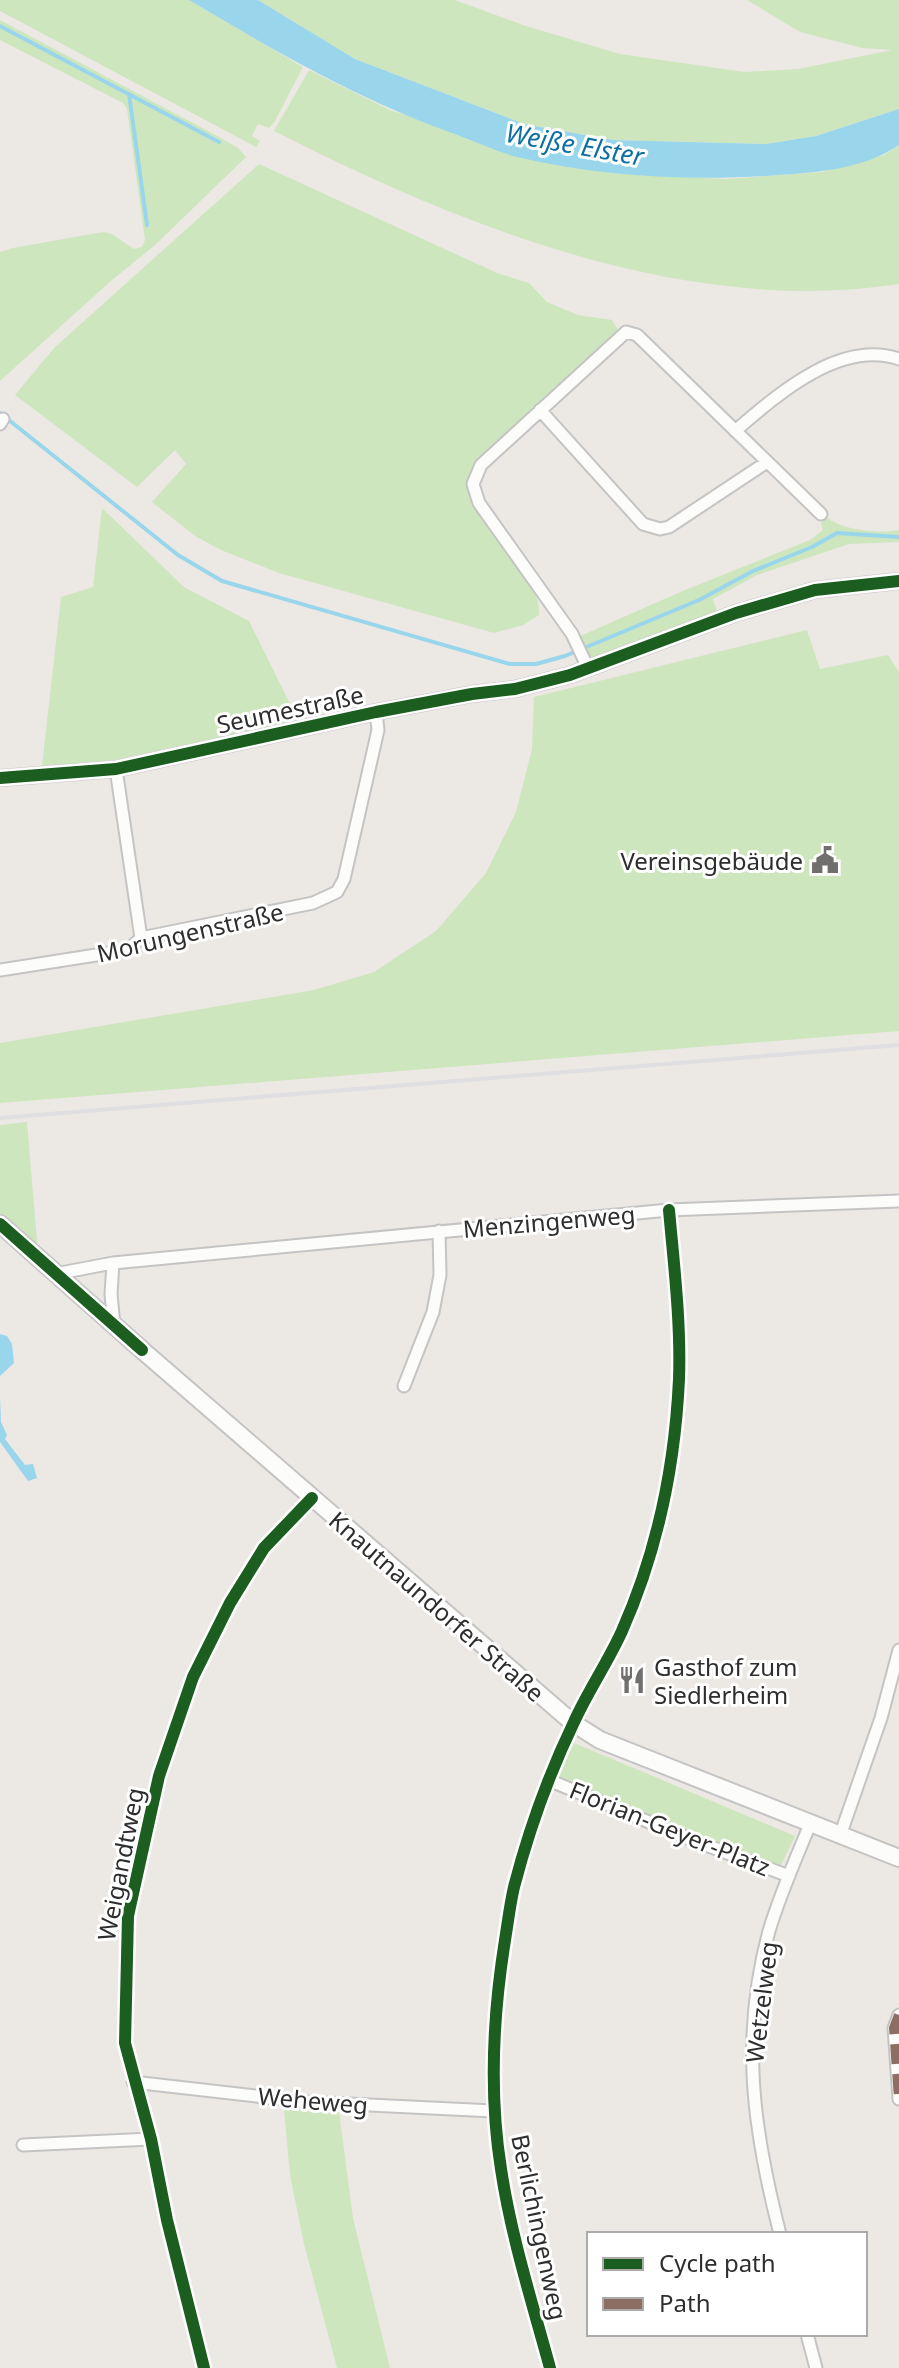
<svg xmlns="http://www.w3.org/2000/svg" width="899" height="2368" font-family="'Noto Sans',sans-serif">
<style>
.green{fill:#cee6be}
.water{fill:#99d6ec}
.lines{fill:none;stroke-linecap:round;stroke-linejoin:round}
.stream{stroke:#99d6ec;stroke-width:4}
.minor-casing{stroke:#c5c4c5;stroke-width:15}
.tertiary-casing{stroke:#c5c4c5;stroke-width:18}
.secondary-casing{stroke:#c5c4c5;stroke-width:20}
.minor{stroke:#fcfcfb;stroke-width:11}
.tertiary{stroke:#fcfcfb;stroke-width:14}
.secondary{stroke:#fcfcfb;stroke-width:16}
.rail{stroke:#dfdfe1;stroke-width:4}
.quiet{stroke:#8d6e63;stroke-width:10;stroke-dasharray:20 10;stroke-linecap:butt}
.cycleway-casing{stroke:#fff;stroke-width:17}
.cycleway{stroke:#1b5e20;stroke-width:12}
.labels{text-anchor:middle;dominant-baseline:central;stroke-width:6;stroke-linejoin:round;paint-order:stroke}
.street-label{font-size:24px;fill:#2e2e2e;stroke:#fff}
.poi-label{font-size:24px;fill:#2e2e2e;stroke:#fff;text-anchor:end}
.water-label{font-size:26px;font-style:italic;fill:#0d6fa3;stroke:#fff}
</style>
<rect width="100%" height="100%" fill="#ece8e4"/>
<path class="green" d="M0,0H189L303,67L275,121L269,128L258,124L252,136L260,141L256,147L0,11Z
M258,0H455L526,26L620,54L744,72L798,69L892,50L862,48L800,32L747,0H899V109L816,136L766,144L613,140L524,124L355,59Z
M0,20L221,138L238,148L246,157L154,246L112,280L0,381V252L13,248L103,232L112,234L134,249L142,247L145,240L127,109L123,103L0,40Z
M309,70L392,111L614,173L725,179L822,172L884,155L899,145V284C686,317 461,226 274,131Z
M259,164L497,273L529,283L547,302L578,315L612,320L619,332L478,462C473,470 469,476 469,485C470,527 543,574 539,615L523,625L494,633L279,573L221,550L195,536L152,502L186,464L175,450L137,487L15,395L54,348Z
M102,508L184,587L249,621L298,720L114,760L42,766L61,597L93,587Z
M826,517C841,530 880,534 899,530V542L849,544L757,575L713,599L717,611L597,660L585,653L578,637L685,590L810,540L823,530L821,523Z
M807,630L820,669L888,655L899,672V1031L0,1103V1043L314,990L374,972L436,931L486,873L516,812L532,749L534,697Z
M27,1122L38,1253L0,1218V1125Z
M572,1742L795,1836L781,1865L772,1866L561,1781L558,1776Z
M283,2099L338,2104L353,2218L390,2368H337L304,2244L290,2175Z"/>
<path class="water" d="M189,0H258L355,59L524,124L613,140L766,144L816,136L899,109V145C861,171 809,173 765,176C683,181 596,176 517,157C498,152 478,143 460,136C363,102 276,52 189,0Z
M0,1334L7,1336L12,1344L14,1363L0,1376Z
M0,1397L1,1422L7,1435L5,1439L25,1465L33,1464L37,1478L28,1481L0,1442Z"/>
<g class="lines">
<path class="stream" d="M0,26L219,142
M129,94L147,225
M0,413L178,555L222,581L510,664H536L565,656L699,600L753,571L812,547L837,533L899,537"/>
<g class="minor-casing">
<path id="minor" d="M540,410L643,524L660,529L669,527L767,462
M0,424L3,419
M735,431C777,395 840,339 899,359
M588,668L572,634L479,503L473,484L481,465L626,332L637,335L821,514
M116,769L141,938
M0,970L128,950L141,938L313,903L337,892L344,879L378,730L376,712
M113,1263L111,1294L114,1326
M55,1274L113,1263L669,1210L899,1201
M404,1386L433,1312L440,1275L439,1231
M551,1781L687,1838L789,1876
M841,1833L881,1718L899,1650
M899,2015L894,2028L899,2099
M133,2082L308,2102L493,2111
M23,2145L151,2139
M780,2234C753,2129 740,2038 769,1931C780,1894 796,1858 811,1822
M807,2334L816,2368
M204,2368L167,2220L151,2139L125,2043L128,1916L159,1776L193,1677L230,1603L264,1548L312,1498
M550,2368C532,2302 511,2236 501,2169C489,2094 493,2015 505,1940C508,1922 510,1904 514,1887C528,1833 550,1772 574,1722C588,1691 608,1662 622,1631C657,1552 675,1466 679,1379C681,1323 674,1266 669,1210"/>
</g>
<g class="tertiary-casing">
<path id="tertiary" d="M0,778L116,769L376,712L472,694L515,689L570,675L736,613L815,590L899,581"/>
</g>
<g class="secondary-casing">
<path id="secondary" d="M0,1224L142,1350L573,1723L600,1740L899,1858"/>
</g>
<use href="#minor" class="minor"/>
<use href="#tertiary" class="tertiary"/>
<use href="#secondary" class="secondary"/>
<path class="rail" d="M0,1118L899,1045"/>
<path class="quiet" d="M899,2015L894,2028L899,2099"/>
<g class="cycleway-casing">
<path id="cycleway" d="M0,778L116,769L376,712L472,694L515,689L570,675L736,613L815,590L899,581
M0,1224L142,1350
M204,2368L167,2220L151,2139L125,2043L128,1916L159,1776L193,1677L230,1603L264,1548L312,1498
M550,2368C532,2302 511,2236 501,2169C489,2094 493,2015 505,1940C508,1922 510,1904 514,1887C528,1833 550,1772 574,1722C588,1691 608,1662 622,1631C657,1552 675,1466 679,1379C681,1323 674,1266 669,1210"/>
</g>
<use href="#cycleway" class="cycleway"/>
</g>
<defs>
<g id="civic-bare" transform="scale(2.16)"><path d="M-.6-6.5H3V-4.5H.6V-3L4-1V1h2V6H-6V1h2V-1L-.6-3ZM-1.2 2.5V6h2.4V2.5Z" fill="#706f6e" stroke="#fff" stroke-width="2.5" paint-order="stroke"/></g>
<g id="restaurant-bare" transform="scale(2.16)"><path d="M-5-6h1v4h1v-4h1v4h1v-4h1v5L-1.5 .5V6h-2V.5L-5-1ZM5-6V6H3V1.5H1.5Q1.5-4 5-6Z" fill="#706f6e" stroke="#fff" stroke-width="2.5" paint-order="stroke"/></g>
</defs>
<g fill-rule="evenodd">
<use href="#civic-bare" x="825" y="860"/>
<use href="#restaurant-bare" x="632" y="1680"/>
</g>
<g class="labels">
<g class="street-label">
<text transform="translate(290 709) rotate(-12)">Seumestraße</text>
<text transform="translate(190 932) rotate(-13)">Morungenstraße</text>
<text transform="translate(549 1221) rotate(-5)">Menzingenweg</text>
<text transform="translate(437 1606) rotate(41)">Knautnaundorfer Straße</text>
<text transform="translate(670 1828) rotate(22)">Florian-Geyer-Platz</text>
<text transform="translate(120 1864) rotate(-79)">Weigandtweg</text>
<text transform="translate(761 2002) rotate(-83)">Wetzelweg</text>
<text transform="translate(313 2100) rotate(5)">Weheweg</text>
<text transform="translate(540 2227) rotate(78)">Berlichingenweg</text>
</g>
<g class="poi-label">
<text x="803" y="860">Vereinsgebäude</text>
<text x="654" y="1666" text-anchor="start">Gasthof zum<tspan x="654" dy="28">Siedlerheim</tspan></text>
</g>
<g class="water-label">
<text transform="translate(575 144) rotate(10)">Weiße Elster</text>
</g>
</g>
<rect x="587" y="2232" width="280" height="104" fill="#ffffff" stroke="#ababab" stroke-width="2"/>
<rect x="603" y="2258" width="40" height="12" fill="#1b5e20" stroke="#ababab" stroke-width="2"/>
<text x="659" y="2272" font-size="24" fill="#2e2e2e">Cycle path</text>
<rect x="603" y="2298" width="40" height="12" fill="#8d6e63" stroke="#ababab" stroke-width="2"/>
<text x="659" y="2312" font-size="24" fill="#2e2e2e">Path</text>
</svg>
